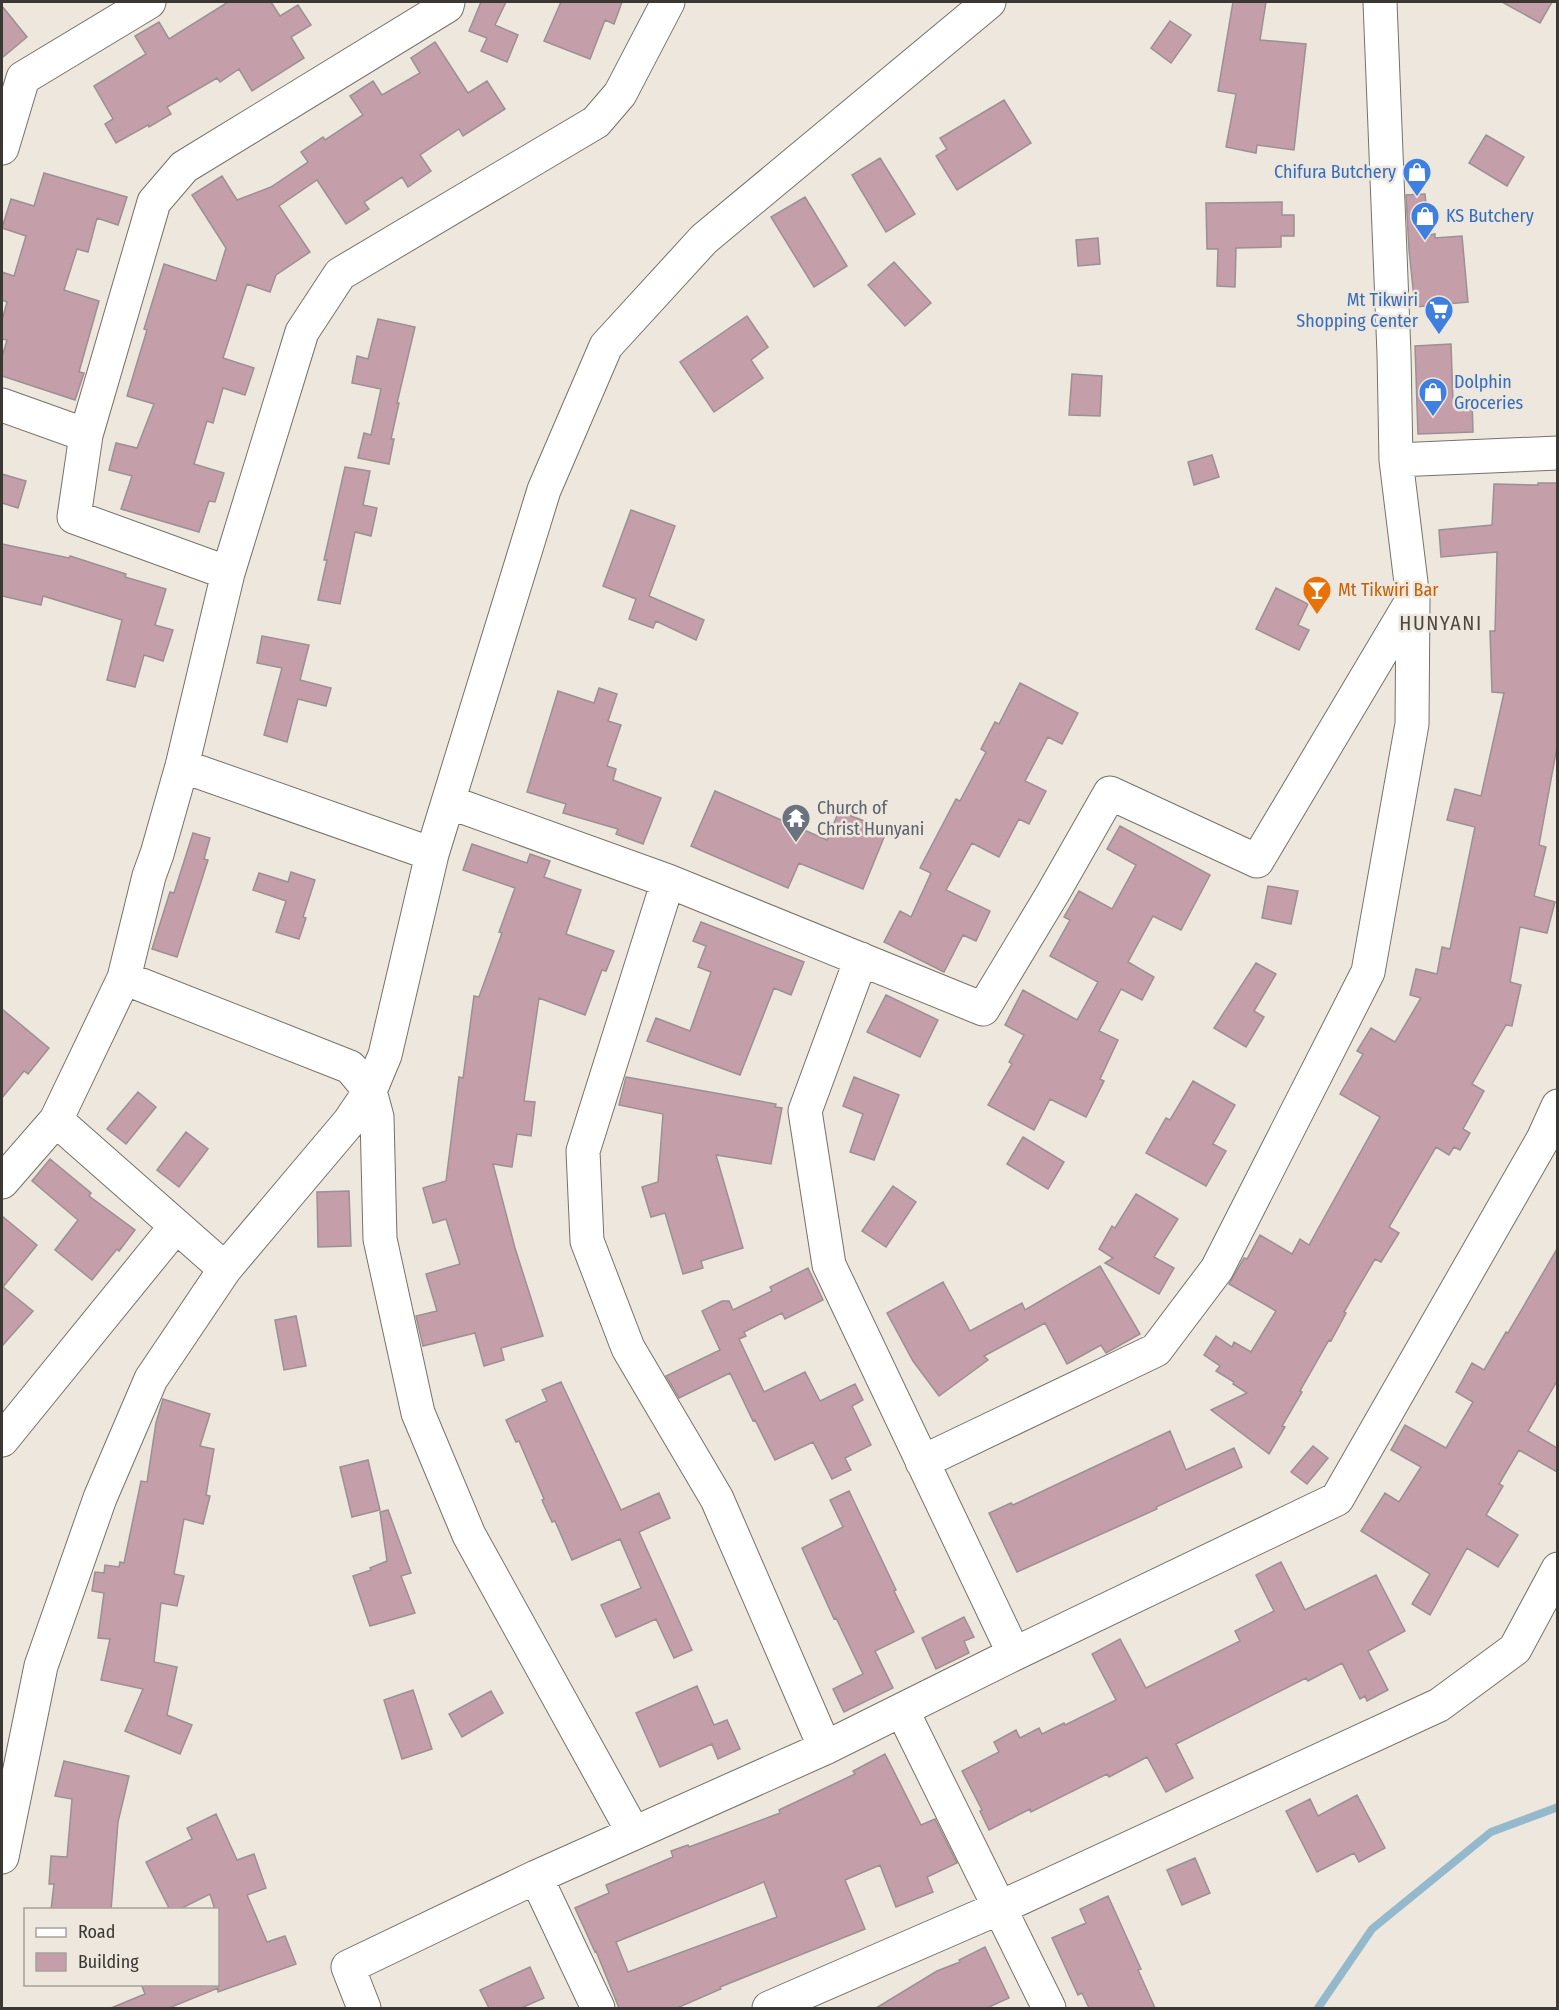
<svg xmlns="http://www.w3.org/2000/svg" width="1559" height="2010" font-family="'Fira Sans Condensed',sans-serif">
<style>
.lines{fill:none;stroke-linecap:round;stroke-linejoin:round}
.stream{stroke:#95b9cc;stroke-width:8}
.building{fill:#c49ea9;stroke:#9c9093;stroke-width:1.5;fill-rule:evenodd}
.minor-casing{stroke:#777269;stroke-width:35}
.minor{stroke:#fff;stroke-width:33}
.labels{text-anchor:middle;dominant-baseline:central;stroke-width:5;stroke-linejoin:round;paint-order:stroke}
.shop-label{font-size:18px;fill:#366cbe;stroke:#ede7dd;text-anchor:end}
.food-label{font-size:18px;fill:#c56008;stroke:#ede7dd;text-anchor:start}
.worship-label{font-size:18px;fill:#5b616d;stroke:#ede7dd;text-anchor:start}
.neighbourhood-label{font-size:20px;letter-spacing:1.5px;fill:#4d4941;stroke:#ede7dd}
</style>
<rect width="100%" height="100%" fill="#ede7dd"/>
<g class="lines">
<path class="stream" d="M1318,2008L1372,1929L1491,1832L1558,1807"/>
</g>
<path class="building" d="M228,2H271L280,16L298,5L311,25L291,37L304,58L252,91L239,69L220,82L217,78L167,107L171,114L149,127L148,125L116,143L105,124L113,119L94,86L146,54L135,36L159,22L169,39Z
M481,2H506L495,25L518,35L507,62L481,51L487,38L469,31Z
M561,2H622L614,24L605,20L590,59L544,41Z
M1233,2H1266L1260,40L1306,44L1294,150L1257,145L1256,153L1226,147L1236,94L1218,91Z
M1502,2H1552L1540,23Z
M2,6L27,37L2,58Z
M1170,21L1191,35L1171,63L1151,48Z
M435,42L468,93L487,81L505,109L463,136L459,129L420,155L431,171L408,187L402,177L364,202L369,209L346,224L317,180L279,206L310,252L276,275L270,292L247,284L223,358L254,368L245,395L223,388L213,423L207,421L194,464L224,473L215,502L209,501L199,532L121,509L132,476L109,470L116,443L137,448L154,404L127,396L147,330L144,329L164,264L216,281L226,248L192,195L222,176L237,200L271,187L308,162L301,152L323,137L325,140L363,115L350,96L373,81L382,95L420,73L411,58Z
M1004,100L1031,143L957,190L936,156L947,149L940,138Z
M1486,135L1524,157L1507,186L1469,163Z
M880,158L915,214L886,232L852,175Z
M44,173L127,197L118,225L97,218L88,252L77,249L64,290L99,301L79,372L84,373L75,400L2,376V357L7,340L2,339V320L7,302L2,300V272L14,276L26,236L2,228L11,199L34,206Z
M1425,194L1429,235L1435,234V238L1462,236L1468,302L1415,307L1409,250L1406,195Z
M805,197L847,266L814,287L771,217Z
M1282,202V215H1294V236H1281V247L1236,248L1235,287L1217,286L1218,249H1207L1206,203Z
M1098,238L1100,264L1078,266L1076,240Z
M894,262L931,303L905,326L868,285Z
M747,316L768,347L751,360L763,378L714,412L680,362Z
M378,319L415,327L397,403H399L391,439H394L389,464L358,458L364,433L371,435L381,389L352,383L357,356L368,359Z
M1451,344L1453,401L1472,400L1473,432L1418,434L1415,346Z
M1072,374L1102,376L1100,416L1069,415Z
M1212,455L1219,477L1194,485L1188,462Z
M345,467L370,471L363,505L377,508L371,536L355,532L340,604L318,600L327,560H324Z
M2,474L26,481L18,508L2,503Z
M1538,483H1557V747L1539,845L1546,847L1534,896L1555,902L1547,933L1520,927L1510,982L1521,985L1512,1026L1506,1025L1472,1084L1484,1091L1463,1129L1470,1133L1460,1150L1454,1147L1449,1155L1436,1147L1389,1227L1399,1233L1381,1262L1375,1259L1344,1312L1346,1313L1331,1341L1329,1340L1300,1391L1302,1392L1282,1426L1285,1427L1269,1454L1211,1410L1247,1393L1233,1384L1234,1382L1216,1371L1220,1366L1204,1355L1216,1336L1232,1347L1234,1342L1251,1352L1276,1311L1229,1284L1244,1258L1247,1259L1260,1235L1292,1254L1300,1239L1309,1245L1380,1117L1340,1094L1363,1054L1357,1051L1371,1028L1395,1042L1421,998L1410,995L1416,969L1437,974L1442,947L1450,949L1475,827L1447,820L1455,789L1481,796L1504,693L1492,692L1490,631H1495L1497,552L1441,557L1439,530L1492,525L1494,484L1538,485Z
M631,510L675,526L649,596L704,620L696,640L656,621L653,628L629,619L636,599L603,586Z
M2,544L69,558L70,556L126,574L125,577L166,589L155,625L173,630L163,661L144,655L135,687L107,680L122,620L43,596L41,605L2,596Z
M1276,588L1308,604L1298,625L1309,630L1299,650L1256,629Z
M262,636L309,645L300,680L331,688L326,706L298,699L287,742L264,735L282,668L257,663Z
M1020,683L1078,713L1062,744L1048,737L1025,781L1046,791L1029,824L1019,819L999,857L972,843L946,890L990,911L976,941L963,935L944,972L884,942L900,911L911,917L931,873L920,868L956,799L960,801L986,752L981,749L995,722L999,724Z
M599,688L617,694L608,721L621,725L607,766L616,769L613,780L661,798L643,844L616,834L618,829L563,813L566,804L527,792L558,691L594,703Z
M715,791L827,840L839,811L887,830L863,889L799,863L788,888L691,846Z
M1120,826L1210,875L1181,930L1153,916L1128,962L1154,977L1142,1000L1121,989L1099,1031L1118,1040L1100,1079L1104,1081L1086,1117L1050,1099L1034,1130L988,1105L1012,1064L1009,1062L1024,1035L1005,1025L1023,990L1077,1020L1098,982L1050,956L1070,920L1064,917L1079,891L1112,909L1136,865L1107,849Z
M193,833L210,838L204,859L208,860L177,957L152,949L170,892L174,893Z
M472,844L527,863L530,854L550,861L544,877L581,890L566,934L614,951L606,971L602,970L585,1015L539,998L524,1101L535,1102L531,1136L517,1134L512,1167L493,1164L515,1248L543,1336L501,1348L504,1360L484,1366L475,1333L423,1346L416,1316L437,1311L426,1274L460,1264L446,1219L433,1223L423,1188L446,1181L459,1077L463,1078L474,996L479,997L502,933L499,932L515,888L463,870Z
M291,872L315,880L303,917L306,918L299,939L276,932L286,901L253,890L259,873L288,882Z
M1268,886L1298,891L1291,924L1262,918Z
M701,922L804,962L791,995L774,988L740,1075L647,1041L656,1018L690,1031L711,972L698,967L706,946L693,941Z
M1256,963L1276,974L1254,1011L1264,1017L1246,1047L1214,1028Z
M886,995L938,1020L920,1057L867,1032Z
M2,1009L49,1048L28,1074L24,1071L2,1098Z
M626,1077L776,1104L775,1107L782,1108L771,1164L716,1155L743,1248L701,1261L703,1268L683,1274L665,1213L651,1217L642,1187L658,1182L663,1114L619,1105Z
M854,1077L899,1095L874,1160L850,1152L863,1114L843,1106Z
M1193,1081L1235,1105L1213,1144L1226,1151L1206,1186L1146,1153L1166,1118L1170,1120Z
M138,1092L156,1107L126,1144L107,1129Z
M186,1132L208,1149L179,1187L157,1170Z
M1023,1137L1064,1162L1048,1189L1007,1164Z
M50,1159L91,1193L89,1196L135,1230L119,1251L117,1249L92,1280L55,1250L78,1220L32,1181Z
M893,1186L916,1202L886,1247L862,1231Z
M349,1191L351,1246L318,1247L317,1192Z
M1136,1194L1178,1219L1154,1257L1174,1268L1159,1294L1105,1263L1113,1258L1099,1249L1112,1226L1115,1228Z
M2,1216L37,1245L3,1287L33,1311L2,1346Z
M1557,1249V1381L1528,1431L1557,1448V1472L1519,1450L1499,1484L1503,1486L1486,1515L1518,1535L1498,1567L1467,1548L1430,1615L1412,1604L1430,1574L1361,1531L1385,1493L1399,1502L1421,1467L1391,1450L1405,1425L1446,1448L1473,1402L1456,1392L1472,1363L1484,1370L1506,1332L1508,1333Z
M1100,1266L1140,1334L1106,1353L1101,1345L1067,1364L1045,1323L984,1356L988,1360L939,1396L913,1361L887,1313L943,1282L970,1331L1022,1303L1025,1310Z
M808,1268L823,1300L785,1319L782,1313L744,1332L746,1336L739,1339L764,1392L805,1372L820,1401L855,1384L863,1400L852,1406L871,1445L845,1458L851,1470L832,1479L813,1442L775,1460L755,1420L753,1421L730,1373L679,1398L666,1376L720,1350L702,1311L722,1301H729L733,1310L772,1291L770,1287Z
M296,1316L306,1366L284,1370L275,1320Z
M561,1382L621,1510L659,1493L670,1518L639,1532L692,1650L674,1658L656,1619L616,1637L601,1605L641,1588L620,1539L572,1560L555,1521L552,1522L542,1500L544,1499L519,1441L516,1442L506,1420L547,1401L542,1390Z
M163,1399L210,1414L200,1446L214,1449L206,1495L210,1496L203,1524L184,1519L174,1574L184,1576L177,1606L161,1603L154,1662L177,1667L167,1715L192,1725L180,1754L125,1731L143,1689L101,1680L110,1639L98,1638L104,1593L92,1591L95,1572L104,1573L105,1565L119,1567L120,1562L124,1563L141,1481L147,1482L156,1423Z
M1170,1431L1186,1470L1234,1448L1242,1467L1156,1507L1157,1509L1017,1572L989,1513L1011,1503L1013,1505Z
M1313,1446L1328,1458L1307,1484L1291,1472Z
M368,1460L380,1510L352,1517L340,1467Z
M849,1491L896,1590L894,1591L914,1632L875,1651L893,1688L844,1712L833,1689L863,1674L836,1618L834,1619L802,1548L843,1527L830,1500Z
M388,1510L411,1573L401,1576L415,1613L370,1626L353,1576L371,1570L370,1568L387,1561L380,1512Z
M1281,1562L1305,1610L1376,1575L1405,1631L1368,1651L1388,1690L1367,1701L1365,1696L1360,1699L1342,1663L1308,1681L1306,1678L1176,1744L1193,1778L1166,1792L1147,1757L1109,1777L1107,1774L1031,1812L1030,1809L989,1830L980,1811L982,1810L962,1771L999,1752L994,1742L1016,1730L1020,1738L1039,1728L1042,1734L1064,1723L1065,1725L1116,1700L1092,1654L1120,1639L1146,1688L1240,1641L1235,1631L1274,1611L1256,1575Z
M964,1617L974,1637L964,1641L969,1653L936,1669L922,1638Z
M697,1686L714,1725L727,1720L740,1749L718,1759L712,1744L660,1767L636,1713Z
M413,1690L432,1749L402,1759L384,1700Z
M491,1691L503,1713L462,1737L449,1714Z
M885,1754L921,1825L935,1819L957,1863L927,1877L933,1892L896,1907L880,1865L845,1880L865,1929L720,1987L721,1989L677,2008H619L596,1951L595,1952L575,1908L609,1893L606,1885L673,1857L671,1851L688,1845L689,1847L780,1813L779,1810L855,1774L853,1771ZM764,1882L777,1917L628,1972L616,1942Z
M64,1761L129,1776L118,1822L111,1910H51L54,1884H49L51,1856L67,1857L72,1799L55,1796Z
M1357,1795L1385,1848L1359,1862L1354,1853L1317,1872L1286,1811L1310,1799L1318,1816Z
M216,1814L237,1860L254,1854L266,1888L247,1895L267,1942L285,1936L296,1964L218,1992V1988L169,2008H111L145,1994L141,1984H218V1910H215L210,1894L178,1910H170L146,1862L192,1839L187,1828Z
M1195,1858L1210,1893L1182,1905L1167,1870Z
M1108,1896L1141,1969L1138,1970L1155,2008H1089L1082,1993L1078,1995L1052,1938L1086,1923L1080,1909Z
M985,1947L1009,1998L987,2008H876L937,1971L960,1962L959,1960Z
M530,1967L544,1998L521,2008H489L480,1990Z"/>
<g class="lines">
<g class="minor-casing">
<path id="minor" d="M1380,2L1394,354L1396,460L1558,453
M2,148L23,78L149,2
M2,405L86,435
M228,573L74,517L86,435L154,202L184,167L447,6L448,2
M182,766L432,854
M449,802L668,881L983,1009L1053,893L1110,793L1257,861L1413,599
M668,881L583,1151L587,1241L628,1348L717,1499L825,1748
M861,959L805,1111L829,1265L1014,1654
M124,978L350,1067L370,1091L377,1117L380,1239L418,1413L469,1535L633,1832
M56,1120L225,1269
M2,1182L56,1120L124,978L149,876L157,854L182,766L228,573L302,332L340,274L596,122L620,94L668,2
M2,1440L176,1226
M922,1462L1156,1350L1217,1269L1368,972L1412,724L1413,599L1396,460
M902,1710L1049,2008
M2,1857L41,1666L100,1498L151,1379L225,1269L349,1122L370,1091L385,1055L432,854L544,490L606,346L704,239L989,2
M536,1877L598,2008
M364,2008L348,1967L536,1877L825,1748L1014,1654L1337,1499L1543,1139L1558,1106
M769,2008L999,1908L1439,1705L1515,1649L1558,1569"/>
</g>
<use href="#minor" class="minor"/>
</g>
<defs>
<g id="shop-pin" transform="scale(1.5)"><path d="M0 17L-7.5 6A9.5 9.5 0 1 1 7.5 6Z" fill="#3f7fe0" stroke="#ede7dd"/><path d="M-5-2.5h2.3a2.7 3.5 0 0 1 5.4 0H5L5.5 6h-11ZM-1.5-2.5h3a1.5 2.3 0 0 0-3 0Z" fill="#fff"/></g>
<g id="supermarket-pin" transform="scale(1.5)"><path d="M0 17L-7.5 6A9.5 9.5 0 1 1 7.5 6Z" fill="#3f7fe0" stroke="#ede7dd"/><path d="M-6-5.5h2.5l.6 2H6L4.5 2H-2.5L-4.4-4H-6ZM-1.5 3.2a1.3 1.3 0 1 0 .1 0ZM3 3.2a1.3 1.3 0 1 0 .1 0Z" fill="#fff"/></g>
<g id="bar-pin" transform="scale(1.5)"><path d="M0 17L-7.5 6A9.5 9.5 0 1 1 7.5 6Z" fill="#e8710a" stroke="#ede7dd"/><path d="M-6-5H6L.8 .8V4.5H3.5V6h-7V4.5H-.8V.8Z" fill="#fff"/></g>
<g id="temple-pin" transform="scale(1.5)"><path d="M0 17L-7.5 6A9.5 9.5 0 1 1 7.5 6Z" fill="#6b7280" stroke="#ede7dd"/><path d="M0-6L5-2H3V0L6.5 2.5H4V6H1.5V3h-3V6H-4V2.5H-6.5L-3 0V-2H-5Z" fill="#fff"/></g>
</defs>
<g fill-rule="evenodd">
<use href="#shop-pin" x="1417" y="172"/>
<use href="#shop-pin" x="1425" y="216"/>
<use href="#supermarket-pin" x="1439" y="310"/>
<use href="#shop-pin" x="1433" y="392"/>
<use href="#bar-pin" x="1317" y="590"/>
<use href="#temple-pin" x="796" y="818"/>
</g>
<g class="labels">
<g class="shop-label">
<text x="1396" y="172">Chifura Butchery</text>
<text x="1446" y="216" text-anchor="start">KS Butchery</text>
<text x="1418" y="300">Mt Tikwiri<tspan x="1418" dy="21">Shopping Center</tspan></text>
<text x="1454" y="382" text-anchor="start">Dolphin<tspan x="1454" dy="21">Groceries</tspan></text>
</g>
<g class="food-label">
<text x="1338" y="590">Mt Tikwiri Bar</text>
</g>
<g class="worship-label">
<text x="817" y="808">Church of<tspan x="817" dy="21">Christ Hunyani</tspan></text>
</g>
<g class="neighbourhood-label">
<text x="1441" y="623">HUNYANI</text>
</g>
</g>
<rect width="1559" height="2010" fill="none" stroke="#3b3834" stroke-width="6"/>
<rect x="24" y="1908" width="195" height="78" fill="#ede7dd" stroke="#a6a199" stroke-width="1.5"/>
<rect x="36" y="1928" width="30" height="9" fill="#ffffff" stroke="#a6a199" stroke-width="1.5"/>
<text x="78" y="1938" font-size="18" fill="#3b3834">Road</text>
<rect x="36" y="1953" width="30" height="18" fill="#c49ea9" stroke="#a6a199" stroke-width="1.5"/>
<text x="78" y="1968" font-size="18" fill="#3b3834">Building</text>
</svg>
